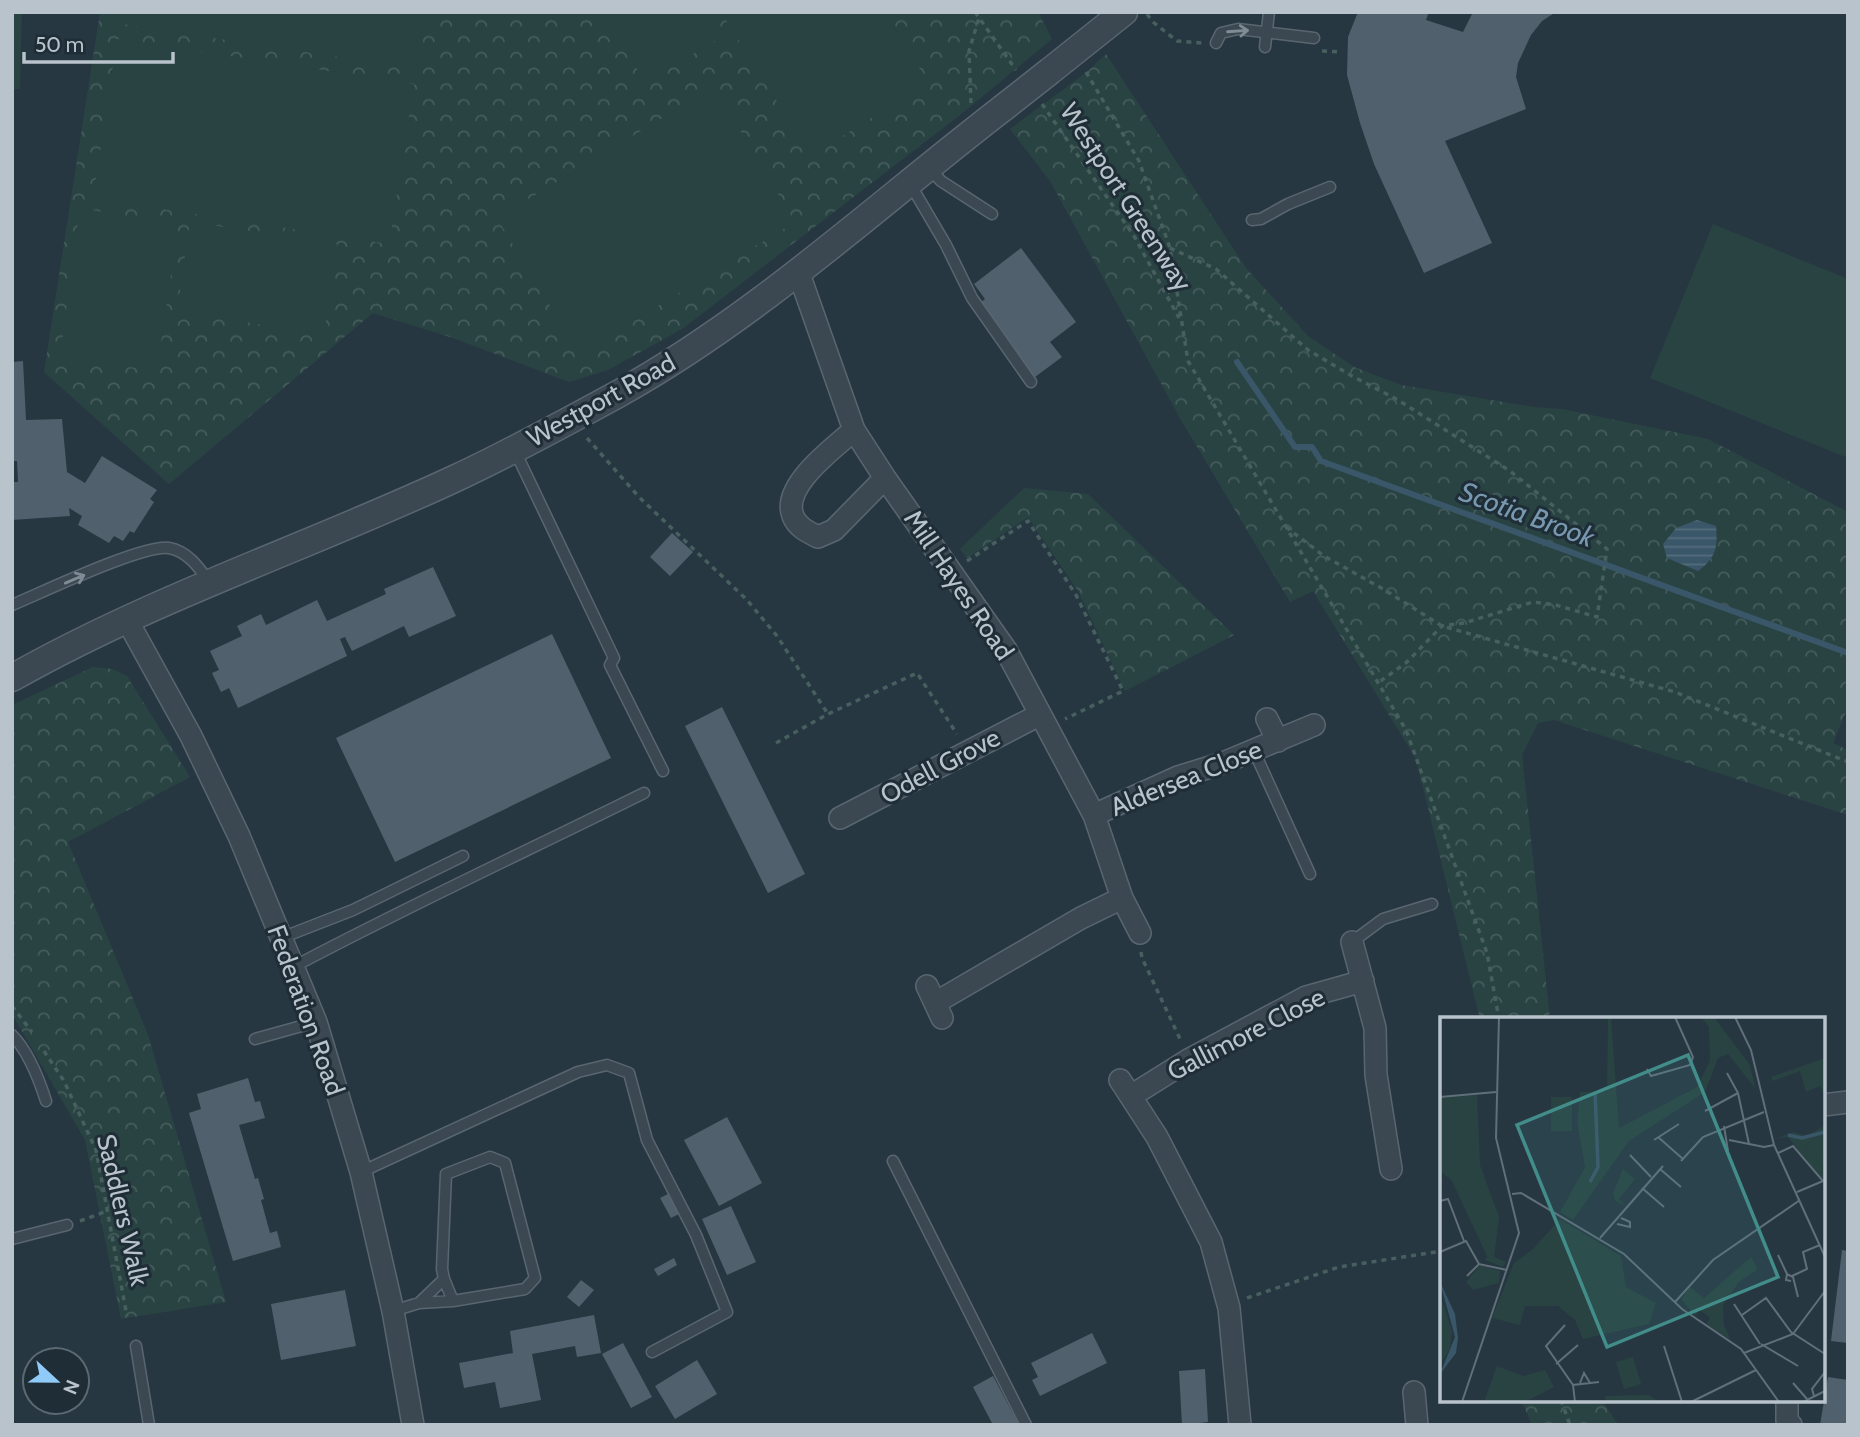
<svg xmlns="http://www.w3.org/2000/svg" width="1860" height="1437" font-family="Cabin,sans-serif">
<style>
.park{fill:url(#park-crowns)}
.garden{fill:#294342}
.water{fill:url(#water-rules)}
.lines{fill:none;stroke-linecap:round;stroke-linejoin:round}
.stream{stroke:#3a5669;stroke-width:6}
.building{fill:#50616d}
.service-casing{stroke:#59666f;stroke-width:13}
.minor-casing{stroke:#59666f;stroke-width:24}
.tertiary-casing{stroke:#59666f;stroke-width:29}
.path{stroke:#475f5e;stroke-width:3.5;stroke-dasharray:5 5;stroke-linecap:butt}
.service{stroke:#3b4852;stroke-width:10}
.minor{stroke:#3b4852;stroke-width:21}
.tertiary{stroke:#3b4852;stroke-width:26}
.tertiary-bridge-casing{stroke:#59666f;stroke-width:29;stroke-linecap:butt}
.tertiary-bridge{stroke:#3b4852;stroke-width:26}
.oneway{stroke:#808c95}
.labels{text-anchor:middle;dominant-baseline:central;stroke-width:6;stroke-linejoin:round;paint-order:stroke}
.street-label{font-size:26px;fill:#b8c3cc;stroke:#1f2d37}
.water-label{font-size:28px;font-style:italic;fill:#7898af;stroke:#1f2d37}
.inset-river{fill:none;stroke:#3a5669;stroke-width:3.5}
.inset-road{fill:none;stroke:#606f79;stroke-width:2}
.view{fill:#428d8a;fill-opacity:0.15;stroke:#428d8a;stroke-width:3.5}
.inset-edge{fill:none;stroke:#b8c3cc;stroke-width:3.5}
</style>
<defs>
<pattern id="park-crowns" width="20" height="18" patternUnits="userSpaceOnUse" patternTransform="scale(1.75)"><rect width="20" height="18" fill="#294342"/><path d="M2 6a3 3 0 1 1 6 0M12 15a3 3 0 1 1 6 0" fill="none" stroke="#465c5c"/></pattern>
<pattern id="water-rules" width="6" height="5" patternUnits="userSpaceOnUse" patternTransform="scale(1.75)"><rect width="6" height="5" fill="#3a5669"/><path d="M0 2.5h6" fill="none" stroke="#546d7d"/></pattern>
</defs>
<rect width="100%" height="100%" fill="#263742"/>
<path class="park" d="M100,12H1038L1052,39L960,115L682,329L608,370L569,382L453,338L373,313L169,484L44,372Z
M1106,54L1246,268L1308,336L1354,367L1401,385L1534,407L1562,409L1708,439L1848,512V707L1833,743L1848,750V815L1554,720L1538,723L1522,755L1550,1019H1480L1416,759L1313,591L1290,602L1181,420L1050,181L1010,129L1087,72Z
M1024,488L1088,494L1234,635L1125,691L1078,591L1028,517L967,558L960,549Z
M93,667L112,669L127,676L190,777L68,842L148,1035L226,1302L121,1319L85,1140L12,1014V705Z
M1521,1400H1602L1618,1425H1532Z"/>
<path class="garden" d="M12,12H22L20,89H12Z
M125,12H425L416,69L123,24Z
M603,12H705L720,38L645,82Z
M721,12H885L928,82L811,156Z
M117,39L414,84L389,244L93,198Z
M714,87L795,222L579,354L497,218Z
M80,208L178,225L157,371L60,357Z
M190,222L337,244L324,334L177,312Z
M1713,224L1848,279V458L1650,378Z"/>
<path class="water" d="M1697,520L1716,526C1718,547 1716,558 1698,571L1667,558L1663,544L1676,528Z"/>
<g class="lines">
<path class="stream" d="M1237,362L1295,447H1312L1321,461L1848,653"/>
</g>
<path class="building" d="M1358,12H1429L1426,20L1463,32L1473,12H1556L1542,21L1531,35L1518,63L1516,77L1526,109L1445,141L1492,243L1424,273L1374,164L1360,123L1347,75L1348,37Z
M1021,248L1076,322L1050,342L1062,357L1035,377L980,303L985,299L974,284Z
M23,361L26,420L62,419L67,472L85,483L102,456L157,490L150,499L154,502L134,533L130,531L123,541L114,536L109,543L78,525L82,516L69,508L70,516L12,520V482H18L17,461H12V362Z
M672,533L693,552L670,576L650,557Z
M433,567L456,616L409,637L404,626L352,651L345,637L340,639L347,656L238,708L229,688L221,692L212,673L219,670L210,651L242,636L237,626L261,614L266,625L317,600L327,621L386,594L384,589Z
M552,634L611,758L395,862L336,738Z
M722,707L805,874L768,893L685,726Z
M248,1078L255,1102L260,1101L265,1118L239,1125L255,1179L258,1178L264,1199L261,1200L270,1233L277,1231L281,1247L233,1261L189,1113L201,1109L197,1094Z
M727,1117L762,1183L719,1206L684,1140Z
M668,1194L679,1214L671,1218L660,1198Z
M731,1206L756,1262L727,1275L702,1219Z
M1842,1250L1848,1251V1343L1831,1341Z
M674,1258L677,1265L658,1276L654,1269Z
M581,1280L594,1290L579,1307L567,1297Z
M345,1290L356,1346L281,1360L271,1304Z
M594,1315L601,1353L577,1357L575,1346L532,1354L541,1400L500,1408L495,1382L464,1388L459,1363L513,1353L510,1331Z
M1092,1333L1107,1363L1040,1396L1032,1380L1038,1377L1031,1363Z
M623,1343L652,1397L631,1408L602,1354Z
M697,1360L717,1394L675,1419L655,1386Z
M1205,1369L1208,1422L1182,1425L1179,1371Z
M993,1376L1019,1425H993L973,1387Z
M1828,1377L1848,1380V1425H1820Z"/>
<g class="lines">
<g class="service-casing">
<path id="service" d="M1216,43L1221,33L1238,29L1314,38
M1265,47L1269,12
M930,169L941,181L992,214
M909,182L946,245L972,298L1031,382
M1252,220L1261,219L1288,204L1330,187
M515,451L614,658L610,665L663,771
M12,605C41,593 143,544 169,548C187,551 199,567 209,582
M1254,751L1310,874
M281,938L353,910L463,856
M1352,942L1383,919L1432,904
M293,967C408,906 527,851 644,793
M12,1035C28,1051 39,1079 46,1101
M255,1039L316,1022
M893,1161L1026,1425
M361,1172L578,1072L607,1065L629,1073L647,1140L696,1235L727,1312L652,1352
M12,1239L67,1225
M419,1303L453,1301
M393,1311L419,1303L444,1279L453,1301L525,1289L535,1278L505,1163L490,1157L446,1174L442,1269L444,1279
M136,1346L149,1425"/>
</g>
<g class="minor-casing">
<path id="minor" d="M798,271L854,430L885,478L1006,650L1094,815L1122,898L1140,933
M854,430C834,448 781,486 793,516C797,527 808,532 818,537L834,530L885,478
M127,620L191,736L239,836L316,1022L361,1172L393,1311L413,1425
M1267,719L1278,741
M1094,815L1178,777L1223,763L1314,725
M840,818L1039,715
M1352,942L1375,1028L1376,1075L1391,1169
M927,986L942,1018
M935,1003L1081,918L1122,898
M1120,1080L1157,1137L1211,1242L1229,1308L1240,1425
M1131,1096L1190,1059L1306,997L1363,981
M1823,1105L1848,1102
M1414,1392L1417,1425
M1787,1400V1421L1791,1425"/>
</g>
<g class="tertiary-casing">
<path id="tertiary" d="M1050,71L1124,12
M12,678C153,598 308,547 454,479C510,453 565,423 618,394C758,316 877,205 1003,108"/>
</g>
<path class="path" d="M975,12L1016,70
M1605,12H1612
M1147,14L1153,22L1177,41L1202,43
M1322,51L1341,52
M1086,72L1139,161L1170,248L1188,361L1406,730L1487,953L1499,1019
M971,103L969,51L979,18
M1042,104L1134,236L1179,318
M1170,248L1216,269L1308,350L1352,376L1398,400L1510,471L1607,549L1597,617L1556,605L1533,602L1464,623L1442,626L1407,662L1378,683
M587,438L639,497L747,600L777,636L828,714
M1286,527L1324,556L1383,589L1442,626L1675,692L1848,762
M967,561L1028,521L1076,595L1123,691L1065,719
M776,743L828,714L917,673L957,734
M1141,952L1142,958L1181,1041
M12,1006L32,1032
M44,1051L64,1081L96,1150L127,1316
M80,1221L107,1211
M1247,1298L1339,1267L1442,1251
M1561,1400L1570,1425"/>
<use href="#service" class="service"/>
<use href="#minor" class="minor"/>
<use href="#tertiary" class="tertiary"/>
<g class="tertiary-bridge-casing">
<path id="tertiary-bridge" d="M1003,108L1050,71"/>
</g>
<use href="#tertiary-bridge" class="tertiary-bridge"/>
</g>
<defs><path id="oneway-shaft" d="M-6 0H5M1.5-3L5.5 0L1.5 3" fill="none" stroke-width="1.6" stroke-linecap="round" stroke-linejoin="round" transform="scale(1.75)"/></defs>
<g class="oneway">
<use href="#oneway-shaft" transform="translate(1238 31) rotate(-4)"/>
<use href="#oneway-shaft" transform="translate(75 579) rotate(-23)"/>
</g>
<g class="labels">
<g class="street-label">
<text transform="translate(1126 197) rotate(57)">Westport Greenway</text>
<text transform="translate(601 400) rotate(-29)">Westport Road</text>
<text transform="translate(959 585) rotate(56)">Mill Hayes Road</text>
<text transform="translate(940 766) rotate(-28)">Odell Grove</text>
<text transform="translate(1186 778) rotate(-22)">Aldersea Close</text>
<text transform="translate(306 1010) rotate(70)">Federation Road</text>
<text transform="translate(1246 1034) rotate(-27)">Gallimore Close</text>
<text transform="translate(123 1210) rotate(77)">Saddlers Walk</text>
</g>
<g class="water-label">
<text transform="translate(1527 514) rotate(20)">Scotia Brook</text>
</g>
</g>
<g transform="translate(1440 1017)">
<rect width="385" height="385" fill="#263742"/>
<path d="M209,378L219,385H166L165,379Z" fill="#294342"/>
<path d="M168,0H171L179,111L257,70L270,44L269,10L261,0H274L310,48L315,71L288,37L278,41L265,75L189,124L133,203L120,195L145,150L137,105L140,75L167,74ZM385,41V80L380,69L366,75L360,54L333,64L331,60ZM37,78L40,148L59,200L54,240L66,245L63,250L45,243L47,239L12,164L0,154V81ZM385,108V120L375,121L365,130L385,152V167L348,120L335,122L353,115L367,119ZM183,152L195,162L179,182L186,189L175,184L173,176ZM120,202L181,239L186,270L216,286L209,307L143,322L135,303L118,289H85L80,308L52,301L74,246L93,232ZM311,240L318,252L299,265L283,288L284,308L291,323L266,307L270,301L260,293L255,299L241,282L250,270L264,281ZM40,248L60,254L59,266L33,273L26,265ZM0,278L12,314L10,332L0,347Z" fill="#294342"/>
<path d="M111,80H132V114H111ZM385,120V152L365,130L375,121ZM132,215L146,225L125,254L111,243ZM155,224L181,244L169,260L142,240ZM104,246L119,270L93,286L78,263ZM177,272L179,278L191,275L195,294L184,296L179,279L186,309L165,314L157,276ZM155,277L163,314L143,319L134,282ZM193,340L201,367L184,372L176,345ZM57,349L83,359L105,353L114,370L85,385H44Z" fill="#294342"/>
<path d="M0,265L15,297L18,321L16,336L0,357L15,320Z" fill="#3a5669"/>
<path class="inset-river" d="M348,118L362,121L385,115M150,165L158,150L155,75"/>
<path class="inset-road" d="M295,0L311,33L334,128L385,240M207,52L211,59L250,48L253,40L235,0M287,56L298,76L309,127M0,80L56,75M265,94L298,76M284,109L288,134M218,120L243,142M214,123L239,107M289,123L324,130L334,128M338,136L353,129L383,164L357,175M190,138L211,160M241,144L263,120L324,95M220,152L241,170M202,171L224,190M72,177L81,176L184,237L242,292L301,332L339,385M0,184L8,182L24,224M177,207L190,210V205L181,201M160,221L223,149M0,235L26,224L39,247M338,238L347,257M27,259L39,247L67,253M352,259L367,252L363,235L380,228M351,264L346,263L347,257L353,260L358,280M235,285L273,243L360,183M294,287L320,327M302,298L326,281L351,315L385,337M125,308L106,329L133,368M321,327L358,349M224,329L242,385M304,336L353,317L385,274M116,347L138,328M140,366L144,356L150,366M353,366L367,382M374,379L372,372L385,355M22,385L79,216L56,121L59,0M135,385L133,368L159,365M251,385L316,353M363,385L385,374"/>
<path class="view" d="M248,38L338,260L167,330L77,108Z"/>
<rect width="385" height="385" class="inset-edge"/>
</g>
<rect width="1860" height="1437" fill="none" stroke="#b8c3cc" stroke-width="28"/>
<g transform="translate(56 1381) rotate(112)"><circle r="33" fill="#1f2d37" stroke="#5c6973" stroke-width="2"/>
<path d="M0-5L12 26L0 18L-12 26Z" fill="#90caf8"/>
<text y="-10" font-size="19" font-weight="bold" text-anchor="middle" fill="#b8c3cc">N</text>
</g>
<path d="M24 52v10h149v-10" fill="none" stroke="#b8c3cc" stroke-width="3.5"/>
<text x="35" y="52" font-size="21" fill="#b8c3cc" stroke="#1f2d37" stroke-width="5" paint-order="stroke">50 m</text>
</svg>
